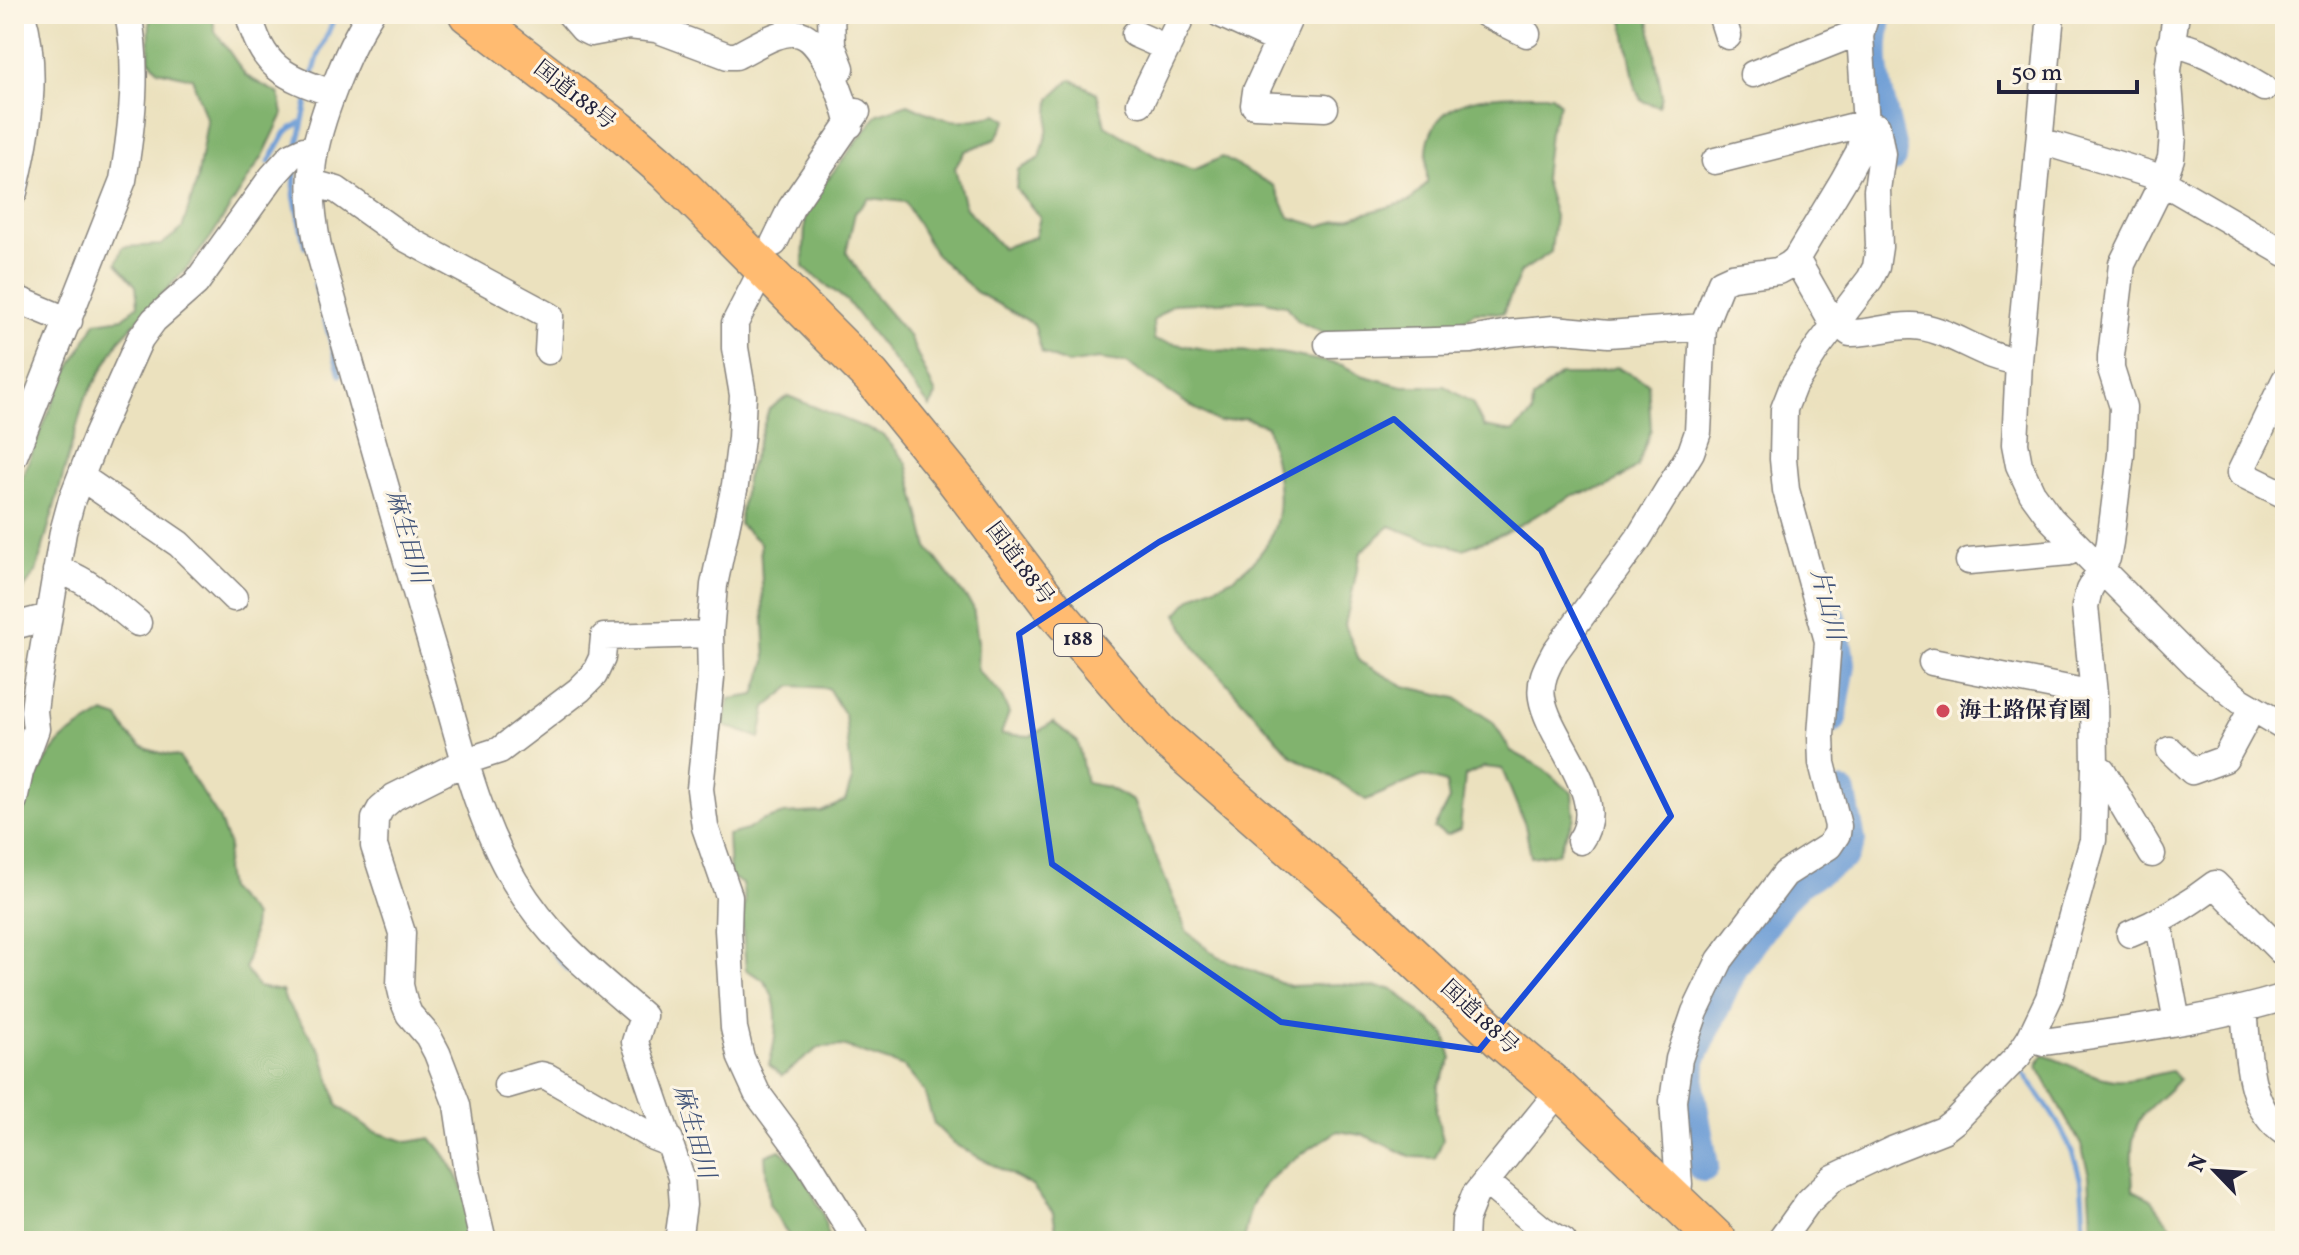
<svg xmlns="http://www.w3.org/2000/svg" width="2299" height="1255" font-family="Vollkorn,'Noto Serif JP',serif">
<style>
.forest{fill:#81b36e;stroke:#526a54;stroke-width:2}
.lines{fill:none;stroke-linecap:round;stroke-linejoin:round}
.stream{stroke:#6d9dd6;stroke-width:5}
.river{stroke:#6d9dd6;stroke-width:32}
.minor-casing{stroke:#86827c;stroke-width:29}
.highway-casing{stroke:#86827c;stroke-width:41}
.minor{stroke:#fff;stroke-width:26}
.highway{stroke:#ffbb71;stroke-width:38}
.marked{fill:none;stroke:#1d4ed8;stroke-width:6;stroke-linejoin:round}
.poi-dot{fill:#d1495b;stroke:#fcf5e5;stroke-width:3}
.labels{text-anchor:middle;dominant-baseline:central;stroke-width:6;stroke-linejoin:round;paint-order:stroke}
.shield{fill:#fcf5e5;stroke:#63616e;stroke-width:2}
.shield-label{font-size:20px;font-weight:bold;fill:#22223b}
.street-label{font-size:22px;fill:#22223b;stroke:#fcf5e5}
.poi-label{font-size:22px;font-weight:bold;fill:#22223b;stroke:#fcf5e5;text-anchor:start}
.water-label{font-size:24px;font-style:italic;fill:#405379;stroke:#fcf5e5}
</style>
<rect width="100%" height="100%" fill="#fcf5e5"/>
<filter id="ink" filterUnits="userSpaceOnUse"><feTurbulence type="fractalNoise" baseFrequency=".0125" numOctaves="2"/><feDisplacementMap in="SourceGraphic" scale="16" xChannelSelector="R" yChannelSelector="G"/><feConvolveMatrix kernelMatrix="1 2 1 2 8 2 1 2 1" color-interpolation-filters="sRGB"/></filter>
<filter id="wash" filterUnits="userSpaceOnUse"><feTurbulence type="fractalNoise" baseFrequency=".006" numOctaves="4" result="noise"/><feDisplacementMap in="SourceGraphic" scale="32" xChannelSelector="R" yChannelSelector="G"/><feGaussianBlur stdDeviation="1.8" result="paint"/><feColorMatrix in="noise" values="0 0 0 0 0 0 0 0 0 0 0 0 0 0 0 0 0 1.4 0 .05"/><feComposite in="paint" operator="in"/></filter>
<g filter="url(#wash)">
<rect width="100%" height="100%" fill="#ebe1be"/>
<path class="forest" d="M150,14H212L215,31L246,76L279,94L283,114L264,154L211,237L187,268L120,339L84,401L36,572L21,592L14,595V497L60,385L96,322L123,318L138,305L136,286L117,263L123,247L161,245L182,229L197,181L207,121L192,78L158,70L149,59Z
M1622,14H1648L1662,96L1659,107L1642,101L1636,90Z
M1071,79L1097,93L1105,125L1156,156L1194,170L1222,157L1274,186L1289,217L1319,226L1410,201L1427,183C1427,169 1425,152 1429,139C1443,88 1510,96 1552,95L1560,104L1549,132L1544,179L1555,216L1551,252L1521,272L1503,313L1475,312L1452,329L1327,335L1298,321L1287,306L1262,300L1173,304L1153,321L1154,340L1210,350L1280,353L1342,365L1361,375L1402,386H1444L1472,403L1484,427L1513,432L1532,414L1533,399L1560,375H1586L1617,367L1648,383L1651,429L1637,467L1607,487L1573,495L1503,534L1463,549L1419,537L1390,526L1361,552L1345,625L1360,662L1404,686L1456,698L1493,722L1511,751L1541,767L1572,793L1574,818L1558,853L1531,857L1525,825L1502,769L1484,767L1465,776L1460,829L1447,835L1434,828L1449,800L1446,783L1423,776L1366,800L1332,777L1292,756L1196,649L1177,614C1183,608 1188,600 1195,596C1207,588 1222,585 1234,577C1294,537 1281,487 1267,426L1245,418L1218,422L1181,400L1127,363L1098,359L1068,364L1042,353L1034,324L976,292L935,254L905,202L869,198L855,213L846,252L877,299L909,336L936,395L930,407L847,301L803,267L806,207L878,114L908,104C945,121 957,126 997,114L1007,120L996,139L965,151L955,168L965,207L1002,248L1035,237L1040,217L1016,189L1018,170L1040,158L1048,129L1050,99Z
M788,396L883,435L907,463L928,548L973,607L978,642L977,670L1000,693L1009,713L1001,734L1031,736L1053,722L1078,742L1086,783L1107,787L1133,801L1187,932L1218,957L1290,986L1340,984L1393,989L1445,1034L1452,1059L1438,1086L1436,1112L1443,1140L1435,1158L1412,1157L1366,1136L1338,1131C1310,1148 1265,1174 1252,1205C1248,1215 1246,1227 1244,1237L1247,1241H1058L1053,1213L1032,1186L954,1144L934,1124L924,1091L904,1067L843,1046L820,1047L782,1076L769,1065C776,1040 783,1002 763,980C759,976 751,973 746,970L742,920L745,902L742,884L730,876L728,835L747,830L761,821L784,814L821,812L845,801L852,780L845,716L828,688L792,686L766,707L760,738L723,725L730,699L755,695L766,661L760,543L739,524L746,479L769,409Z
M104,713L119,718C134,749 146,750 179,757L219,818L229,846L225,869L228,889L254,916L252,940L245,969L258,987L282,991L286,1002L322,1053L338,1106L372,1131L408,1142L431,1138C459,1170 471,1199 476,1241H14V844C23,811 34,772 57,746C68,732 89,723 104,713Z
M2043,1055C2067,1062 2090,1077 2115,1080C2133,1082 2155,1074 2172,1071L2179,1079C2169,1091 2158,1099 2147,1110C2127,1130 2132,1165 2133,1190L2151,1199L2179,1237L2198,1241H2093L2089,1175L2081,1145L2037,1066Z
M780,1150L799,1167L823,1214L829,1241H792L769,1204L765,1156Z"/>
<g class="lines">
<path class="stream" d="M312,78L318,57L336,14
M298,145L309,92
M269,162L286,132L301,122
M295,167L294,195L305,247
M315,284L340,375
M14,831L22,806
M539,936L567,969L588,985
M2019,1067C2043,1100 2071,1136 2080,1178C2084,1198 2083,1220 2084,1241"/>
<path class="river" d="M1877,14C1865,68 1880,99 1891,150L1890,158
M1831,718L1840,664L1831,618
M1703,1166L1689,1090L1690,1060L1733,966L1781,899L1799,881L1844,854L1850,841L1841,795"/>
</g>
</g>
<g filter="url(#ink)">
<g class="lines">
<g class="minor-casing">
<path id="minor" d="M249,14C261,67 284,77 332,93
M370,14C355,37 345,60 335,86C311,148 305,180 318,247C357,387 396,527 438,666C459,738 476,817 515,882C551,941 592,972 643,1016L635,1042L681,1177L683,1205L678,1241
M570,14L583,29L591,33L629,26L656,29L728,56H736C753,48 781,28 800,34C825,41 844,102 850,125
M831,14L832,45L841,68
M1220,14L1279,41
M1291,14L1256,91L1254,105L1325,108
M1486,14L1527,34
M1721,14L1728,36
M2051,14L2019,361L2015,444L2019,465L2032,493L2051,519L2196,665L2241,701L2285,727
M1135,34L1167,48
M2170,44C2204,47 2235,72 2264,88
M1753,74L1851,35H1860
M1140,103L1183,14
M2040,144L2054,145L2149,174L2285,253
M312,183L337,190L403,237L550,316L548,351
M14,192C28,133 39,73 22,14
M774,243L791,208L857,112
M1796,259L1829,317L1850,333C1870,334 1891,325 1912,326C1950,327 1981,359 2019,361
M756,282L735,323V348L743,395L741,438L735,485L714,585L710,634L711,678L700,789L705,827L729,896L728,930L734,1028L741,1058L757,1093L808,1162L857,1241
M14,298L69,321
M1328,344L1471,340L1509,333L1554,329L1608,334L1703,327
M2285,380L2240,473L2285,495
M14,456L123,180C132,127 139,67 128,14
M81,477L179,544L234,598
M1969,561L2069,552L2076,546
M56,571C82,573 117,607 138,623
M14,626L48,617
M1932,662L2094,694
M2170,750L2192,771L2225,759L2252,709
M2095,766L2102,770L2152,854
M14,800L20,772L36,729L34,711L37,686L63,532L72,499L97,435L140,339L154,320L196,283L272,177L291,156L304,150L313,151
M1580,841C1611,798 1549,741 1542,698C1539,681 1547,667 1555,652L1638,539L1691,452L1698,432L1703,327L1721,282L1732,277L1778,271L1789,265L1796,259L1843,181L1859,152L1866,125L1860,35L1866,14
M2155,924L2161,936L2177,1022
M2130,934C2162,921 2188,905 2215,884L2285,955
M2244,1010C2249,1052 2245,1106 2285,1133
M2030,1038L2044,1042C2125,1030 2207,1021 2285,997
M507,1085L541,1075L548,1077L653,1137L666,1142L670,1140
M1486,1182L1542,1229L1563,1241
M1674,1199L1679,1185L1673,1101L1679,1059L1695,1012L1720,960L1785,874L1829,846L1837,834L1838,826L1822,763L1821,735L1828,641L1786,490L1783,459L1784,409L1793,386L1818,347L1870,279L1876,267L1879,247L1877,190L1882,154L1877,127L1858,125L1715,161
M483,1241L467,1172L457,1105L437,1053L428,1036L409,1014L404,1002L400,985L402,933L374,846L375,819L381,808L394,797L466,761L500,750L579,690L594,675L602,658L604,637L710,634
M1464,1241L1465,1220L1475,1195L1560,1090
M1780,1241L1808,1202L1833,1178L1892,1150L1943,1130L1956,1120L2018,1056L2030,1038L2049,998L2093,840L2095,766L2094,694L2085,606L2089,590L2107,558L2110,542L2121,455L2123,407L2111,369V356L2122,264L2163,181L2171,158L2173,136L2168,70L2176,14"/>
</g>
<g class="highway-casing">
<path id="highway" d="M468,14L619,130L666,171L871,376L955,479L1056,612L1159,732L1378,924L1502,1041L1560,1090L1718,1241"/>
</g>
<use href="#minor" class="minor"/>
<use href="#highway" class="highway"/>
</g>
</g>
<path class="marked" d="M1394,419L1541,550L1671,816L1479,1050L1281,1022L1052,864L1019,634L1159,542Z"/>
<circle class="poi-dot" cx="1943" cy="711" r="8"/>
<g class="labels">
<rect class="shield" x="1054" y="624" width="48" height="32" rx="6"/>
<g class="shield-label">
<text x="1078" y="640">188</text>
</g>
<g class="street-label">
<text transform="translate(574 96) rotate(38)">国道188号</text>
<text transform="translate(1019 564) rotate(53)">国道188号</text>
<text transform="translate(1479 1018) rotate(43)">国道188号</text>
</g>
<g class="poi-label">
<text x="1959" y="711">海土路保育園</text>
</g>
<g class="water-label">
<text transform="translate(406 537) rotate(74)">麻生田川</text>
<text transform="translate(1826 605) rotate(76)">片山川</text>
<text transform="translate(693 1132) rotate(74)">麻生田川</text>
</g>
</g>
<rect width="2299" height="1255" fill="none" stroke="#fcf5e5" stroke-width="48"/>
<g transform="translate(2215 1171) rotate(295)" stroke="#fcf5e5" stroke-width="6" paint-order="stroke">
<path d="M0-6L14 30L0 20L-14 30Z" fill="#22223b"/>
<text y="-12" font-size="22" font-weight="bold" text-anchor="middle" fill="#22223b">N</text>
</g>
<path d="M1999 80v12h138v-12" fill="none" stroke="#22223b" stroke-width="4"/>
<text x="2011" y="80" font-size="24" fill="#22223b" stroke="#fcf5e5" stroke-width="6" paint-order="stroke">50 m</text>
</svg>
